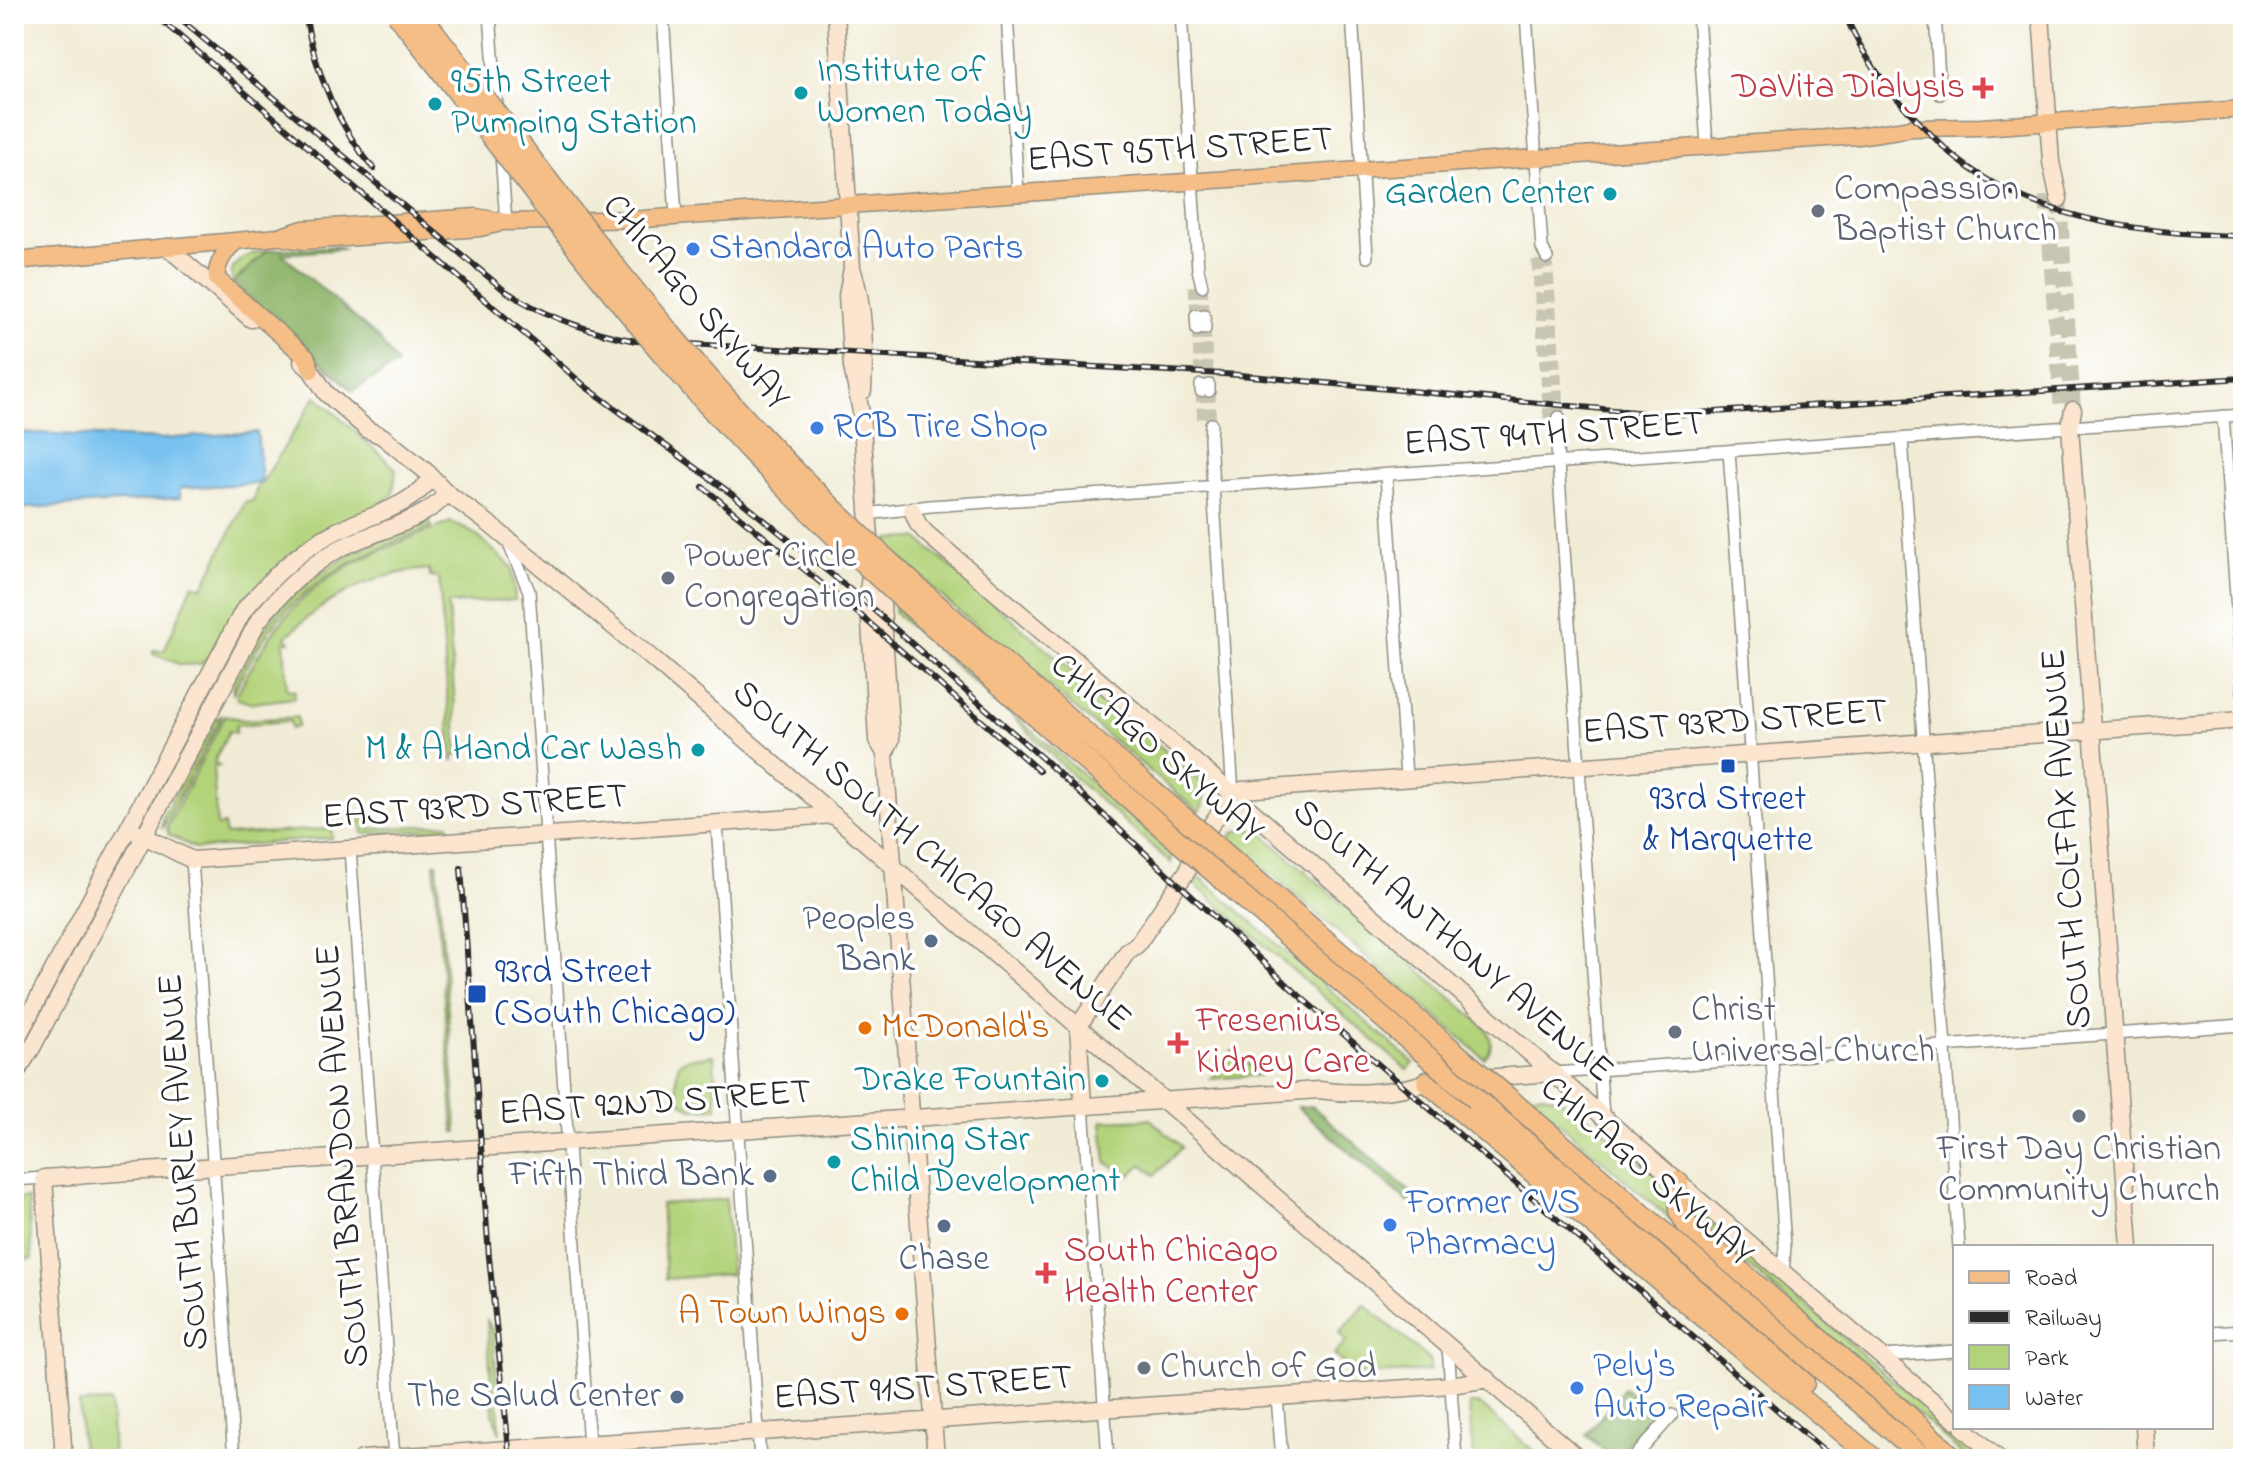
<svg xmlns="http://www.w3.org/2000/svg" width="2257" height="1473" font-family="'Indie Flower',sans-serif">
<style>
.green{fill:#b3d37a;stroke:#6f7f52;stroke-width:2}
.forest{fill:#8eb56a;stroke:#5c704a;stroke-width:2}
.water{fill:#76c1ef;stroke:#50768d;stroke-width:2}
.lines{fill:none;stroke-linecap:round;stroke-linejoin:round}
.street-tunnel{stroke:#c9c5b3;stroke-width:11;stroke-dasharray:11 5.5;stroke-linecap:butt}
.secondary-tunnel{stroke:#c9c5b3;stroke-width:16;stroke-dasharray:16 8;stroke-linecap:butt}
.street-casing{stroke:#8e8c80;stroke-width:14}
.secondary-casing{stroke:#8e8c80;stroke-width:19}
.primary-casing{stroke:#8e8c80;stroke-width:19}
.highway-casing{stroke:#8e8c80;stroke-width:23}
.street{stroke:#fff;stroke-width:11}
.secondary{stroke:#fbe5cf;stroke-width:16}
.primary{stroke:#f6be87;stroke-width:16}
.highway{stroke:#f6be87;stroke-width:20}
.rail-casing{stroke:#2b2b2b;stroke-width:6}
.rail{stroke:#fff;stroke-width:3;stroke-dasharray:9;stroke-linecap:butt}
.highway-bridge-casing{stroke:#8e8c80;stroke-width:23;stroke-linecap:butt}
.highway-bridge{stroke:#f6be87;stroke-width:20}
.health-dot{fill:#e0444e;stroke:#fff;stroke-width:3}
.culture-dot{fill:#0f9aa8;stroke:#fff;stroke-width:3}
.worship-dot{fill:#6b7280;stroke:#fff;stroke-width:3}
.shop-dot{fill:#3f7fe0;stroke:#fff;stroke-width:3}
.transit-dot{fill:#1a4fb4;stroke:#fff;stroke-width:3}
.service-dot{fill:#5c6f8a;stroke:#fff;stroke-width:3}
.food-dot{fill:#e8710a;stroke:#fff;stroke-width:3}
.labels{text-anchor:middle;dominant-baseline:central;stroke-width:7;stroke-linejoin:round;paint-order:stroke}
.culture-label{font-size:36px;fill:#0d838f;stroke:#fff;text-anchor:start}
.health-label{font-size:36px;fill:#be3a42;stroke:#fff;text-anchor:start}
.street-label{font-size:36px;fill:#2b2b2b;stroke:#fff}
.worship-label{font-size:36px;fill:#5b616d;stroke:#fff;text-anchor:start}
.shop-label{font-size:36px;fill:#366cbe;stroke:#fff;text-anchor:start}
.transit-label{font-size:36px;fill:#164399;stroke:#fff}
.service-label{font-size:36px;fill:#4e5e75;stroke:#fff;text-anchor:end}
.food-label{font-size:36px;fill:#c56008;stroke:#fff;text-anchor:start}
</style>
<rect width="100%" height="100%" fill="#fff"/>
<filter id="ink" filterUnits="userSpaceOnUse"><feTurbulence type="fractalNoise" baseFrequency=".0125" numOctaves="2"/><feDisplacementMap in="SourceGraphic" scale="16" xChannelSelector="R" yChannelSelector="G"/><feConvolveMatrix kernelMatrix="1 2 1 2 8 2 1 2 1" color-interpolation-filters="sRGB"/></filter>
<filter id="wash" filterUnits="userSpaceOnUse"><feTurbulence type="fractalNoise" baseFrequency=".006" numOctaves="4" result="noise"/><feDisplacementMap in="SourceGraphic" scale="32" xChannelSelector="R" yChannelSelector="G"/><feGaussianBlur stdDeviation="1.8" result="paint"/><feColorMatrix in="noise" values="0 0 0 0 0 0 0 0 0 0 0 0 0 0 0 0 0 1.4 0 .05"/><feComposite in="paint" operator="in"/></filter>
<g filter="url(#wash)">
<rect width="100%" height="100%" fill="#f1ecd5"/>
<path class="green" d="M268,250L233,283C225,262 251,253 268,250Z
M316,396L396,469L393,494L373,509L344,520L226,627L210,655L201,664L182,665L153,654V650L164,651L193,584L203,587L245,502L253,501L258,484L262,483Z
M2243,430V583L2232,431Z
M429,521L432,527C366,553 305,577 264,638C252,655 243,674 233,693C231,681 240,669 246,659C286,580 350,551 429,521Z
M451,522L475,534L512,567L515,600L448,604L458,755L454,756V760H452L439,578L430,577L429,569C373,573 326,597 286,637L290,642H284L287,689L295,691L294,698L251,703L237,699L236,696C293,581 337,567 451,522Z
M917,538L1203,783L1204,804L1199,812L950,604L890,549L889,539Z
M894,604L948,657L1172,853L1171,863L1077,780L1009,713L894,612Z
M225,715L243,720L297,717L298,726L291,729L290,721L236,725V733L229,731L214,762L220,766L213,768L217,826L224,825L226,835L328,829L327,820L331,818L332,838L196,849L168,834L167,827Z
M221,716L220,719L162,829L163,816L215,719Z
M364,816L368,818L370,829L448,824L450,829L363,834L361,820Z
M1246,830H1258L1486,1028C1492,1040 1494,1048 1484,1058L1229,838L1236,831Z
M434,863H437L457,1132H454Z
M1201,878L1414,1063L1407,1070L1192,882Z
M1233,1051L1261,1075L1210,1079Z
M714,1055L717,1108L692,1109L681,1102C676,1088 675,1078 679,1063L687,1059Z
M1543,1094L1575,1105L1668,1186L1674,1212L1930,1445L1527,1095Z
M1150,1119L1182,1147L1155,1175L1142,1164L1129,1176L1106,1162L1102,1121Z
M28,1198L32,1259L14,1260V1200Z
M726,1199L731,1274L666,1279L661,1204Z
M1686,1201L1983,1459H1967L1933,1427L1691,1217Z
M1365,1305L1430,1360V1371L1356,1375L1334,1355L1346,1341L1339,1333Z
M487,1321L493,1330L500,1433L493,1413Z
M110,1402L113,1458L82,1459L79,1403Z
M1469,1404H1479L1543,1459H1473Z"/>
<path class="forest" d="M338,246L343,249L282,254L378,338L397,364L353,391L233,283L268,250Z
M1312,1106L1415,1196L1409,1203L1297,1107Z
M1624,1388L1654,1413L1614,1459L1586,1435Z"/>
<path class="water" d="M14,432L161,439L257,432L262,483L180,488V498L14,509Z"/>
</g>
<g filter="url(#ink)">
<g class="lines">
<path class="street-tunnel" d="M1547,258L1559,417
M1537,260L1549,418
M1194,286L1196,315
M1202,286L1204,315
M1205,329L1209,385
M1197,330L1201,385
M1201,391L1203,424
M1209,391L1211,424"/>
<path class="secondary-tunnel" d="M2047,196L2062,411
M2059,199L2073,410"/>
<g class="street-casing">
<path id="street" d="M490,14L497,109
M663,14L676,217
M1007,14L1018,194
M1181,14L1198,269L1202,286
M1352,14L1367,257
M1526,14L1542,248L1547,258
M1698,14L1707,146
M1935,14L1940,94
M501,154L506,222
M1196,315L1197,330
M1204,315L1205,329
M1201,385V391
M1209,385V391
M2223,416L2243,693
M1559,417L1556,433L1603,1116
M1211,424L1210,439L1233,795
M1902,439L1959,1247
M1729,451L1785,1246L1783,1273
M1386,475L1406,777
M868,514L930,506L2243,415
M508,542L529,591L590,1459
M717,824L760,1459
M350,849L394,1459
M192,860L234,1459
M1554,1073L2243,1025
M1083,1105L1108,1459
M14,1180L44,1178
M2211,1333L2243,1331
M1448,1346L1456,1459
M1883,1356L1955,1351
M1277,1397L1282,1459
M1633,1459L1672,1415"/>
</g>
<g class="secondary-casing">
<path id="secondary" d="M836,14L852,268L847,296L852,367L861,412L872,565L868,589L877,740L885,753L936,1459
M2041,14L2051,162L2059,199
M167,247L251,319
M853,271C865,309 865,351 863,391
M302,362L311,370L326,393L368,430L382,436L428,473L447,493L488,523L654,660L1579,1459
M2073,410L2070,427L2130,1247
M912,510L918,524L926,533L1215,779L1678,1182L1955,1420
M875,574L881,589L891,740L885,753
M136,832L192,860L834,815
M14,1044L243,611C269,581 295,553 331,534C364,516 410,509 432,477
M14,1076L32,1048L258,621C281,593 305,568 337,550C369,532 425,523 447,493
M1083,1105L1078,1027L1127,952L1137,945L1188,870C1191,852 1226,798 1242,790L2243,720
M1963,1427L1999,1459
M2144,1427L2146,1459
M64,1459L44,1178L1319,1090C1352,1095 1395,1093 1427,1082L1554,1073
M362,1459L1277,1397L1451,1385L1488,1379"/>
</g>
<g class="primary-casing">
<path id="primary" d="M285,238L305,241L480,228L497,224
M237,241C226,248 215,266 217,279L307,358L311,370
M14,261L278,237L303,229L476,217L506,222L643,219L1858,136L1912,128L1981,127L2243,109"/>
</g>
<g class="highway-casing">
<path id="highway" d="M944,611L1191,824
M932,625L1179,842
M1221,850L1464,1060
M1208,867L1434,1062
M1427,1082L1639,1263L1874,1459
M1507,1097L1925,1459
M1476,1099L1804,1383
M1678,1182L1679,1211L1687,1225L1906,1414L1955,1459"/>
</g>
<use href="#street" class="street"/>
<use href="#secondary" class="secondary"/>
<use href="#primary" class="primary"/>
<use href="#highway" class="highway"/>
<g class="rail-casing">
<path id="rail" d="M154,14L586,387L737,498L858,596L1043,759L1303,999L1834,1459
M174,14L504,290C545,317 588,332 636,341L1240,375L1667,415L2243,378
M305,14C315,71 337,125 374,169
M1845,14C1862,56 1888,91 1920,123C1930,133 1940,144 1950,153C2027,220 2145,234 2243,236
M703,487L859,614L1039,771
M461,868L489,1257L510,1459"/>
</g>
<use href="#rail" class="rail"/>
<g class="highway-bridge-casing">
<path id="highway-bridge" d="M397,14C486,126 569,244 663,354C745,450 836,541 932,625
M420,14C505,122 585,234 675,339C757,437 848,527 944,611
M1191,824L1221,850
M1179,842L1208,867
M1464,1060L1507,1097
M1434,1062L1476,1099"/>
</g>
<use href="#highway-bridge" class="highway-bridge"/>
</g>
</g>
<g class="health-dot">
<path d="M1979 76h8v8h8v8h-8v8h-8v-8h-8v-8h8z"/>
<path d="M1174 1031h8v8h8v8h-8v8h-8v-8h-8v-8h8z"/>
<path d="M1042 1261h8v8h8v8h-8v8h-8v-8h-8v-8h8z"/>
</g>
<g class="culture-dot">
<circle cx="801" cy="93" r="8"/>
<circle cx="435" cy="104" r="8"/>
<circle cx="1610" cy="194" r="8"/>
<circle cx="698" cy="750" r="8"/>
<circle cx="1102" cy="1081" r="8"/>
<circle cx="834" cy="1162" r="8"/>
</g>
<g class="worship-dot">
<circle cx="1818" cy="211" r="8"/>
<circle cx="668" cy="578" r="8"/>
<circle cx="1675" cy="1032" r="8"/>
<circle cx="2079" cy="1116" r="8"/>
<circle cx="1144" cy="1368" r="8"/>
</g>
<g class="shop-dot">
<circle cx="693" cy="249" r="8"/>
<circle cx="817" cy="428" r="8"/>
<circle cx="1390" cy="1225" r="8"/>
<circle cx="1577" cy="1388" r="8"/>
</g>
<g class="transit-dot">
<rect x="1720" y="758" width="16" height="16" rx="4"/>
<rect x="467" y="984" width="20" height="20" rx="4"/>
</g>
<g class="service-dot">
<circle cx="931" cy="941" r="8"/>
<circle cx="770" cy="1176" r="8"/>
<circle cx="944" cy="1226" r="8"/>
<circle cx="677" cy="1397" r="8"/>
</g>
<g class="food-dot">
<circle cx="865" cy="1028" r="8"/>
<circle cx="902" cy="1314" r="8"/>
</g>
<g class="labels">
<g class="culture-label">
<text x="817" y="72">Institute of<tspan x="817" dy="41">Women Today</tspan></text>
<text x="451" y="83">95th Street<tspan x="451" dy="41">Pumping Station</tspan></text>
<text x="1594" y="194" text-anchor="end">Garden Center</text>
<text x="682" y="750" text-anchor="end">M &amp; A Hand Car Wash</text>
<text x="1086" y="1081" text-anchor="end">Drake Fountain</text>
<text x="850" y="1141">Shining Star<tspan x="850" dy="41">Child Development</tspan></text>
</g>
<g class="health-label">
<text x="1965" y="88" text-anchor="end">DaVita Dialysis</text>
<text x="1196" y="1022">Fresenius<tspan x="1196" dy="41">Kidney Care</tspan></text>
<text x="1064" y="1252">South Chicago<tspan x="1064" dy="41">Health Center</tspan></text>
</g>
<g class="street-label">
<text transform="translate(1180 151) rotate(-4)">EAST 95TH STREET</text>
<text transform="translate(695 303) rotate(50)">CHICAGO SKYWAY</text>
<text transform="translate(1554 435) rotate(-4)">EAST 94TH STREET</text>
<text transform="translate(1735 723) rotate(-4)">EAST 93RD STREET</text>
<text transform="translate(1156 749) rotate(41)">CHICAGO SKYWAY</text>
<text transform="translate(475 808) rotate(-4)">EAST 93RD STREET</text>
<text transform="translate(2068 839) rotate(-94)">SOUTH COLFAX AVENUE</text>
<text transform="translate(931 857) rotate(41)">SOUTH SOUTH CHICAGO AVENUE</text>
<text transform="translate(1452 942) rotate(41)">SOUTH ANTHONY AVENUE</text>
<text transform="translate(655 1104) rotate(-4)">EAST 92ND STREET</text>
<text transform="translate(344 1156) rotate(-94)">SOUTH BRANDON AVENUE</text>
<text transform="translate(185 1162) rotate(-94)">SOUTH BURLEY AVENUE</text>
<text transform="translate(1646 1172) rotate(41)">CHICAGO SKYWAY</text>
<text transform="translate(923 1389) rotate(-4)">EAST 91ST STREET</text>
</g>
<g class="worship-label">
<text x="1834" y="190">Compassion<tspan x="1834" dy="41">Baptist Church</tspan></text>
<text x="684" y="557">Power Circle<tspan x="684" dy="41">Congregation</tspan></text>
<text x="1691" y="1011">Christ<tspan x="1691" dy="41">Universal Church</tspan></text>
<text x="2079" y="1150" text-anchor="middle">First Day Christian<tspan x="2079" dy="41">Community Church</tspan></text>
<text x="1160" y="1368">Church of God</text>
</g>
<g class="shop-label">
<text x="709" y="249">Standard Auto Parts</text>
<text x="833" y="428">RCB Tire Shop</text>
<text x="1406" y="1204">Former CVS<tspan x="1406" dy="41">Pharmacy</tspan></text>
<text x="1593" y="1367">Pely's<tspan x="1593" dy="41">Auto Repair</tspan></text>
</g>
<g class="transit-label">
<text x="1728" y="800">93rd Street<tspan x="1728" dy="41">&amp; Marquette</tspan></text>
<text x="495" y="973" text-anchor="start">93rd Street<tspan x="495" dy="41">(South Chicago)</tspan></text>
</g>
<g class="service-label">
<text x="915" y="920">Peoples<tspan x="915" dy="41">Bank</tspan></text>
<text x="754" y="1176">Fifth Third Bank</text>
<text x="944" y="1260" text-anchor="middle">Chase</text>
<text x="661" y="1397">The Salud Center</text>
</g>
<g class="food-label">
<text x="881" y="1028">McDonald's</text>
<text x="886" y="1314" text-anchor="end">A Town Wings</text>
</g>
</g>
<rect width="2257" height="1473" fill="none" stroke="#fff" stroke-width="48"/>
<rect x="1953" y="1245" width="260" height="184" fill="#ffffff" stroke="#aaaaaa" stroke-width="2"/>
<rect x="1969" y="1271" width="40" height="12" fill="#f6be87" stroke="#aaaaaa" stroke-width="2"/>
<text x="2025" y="1285" font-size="24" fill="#2b2b2b">Road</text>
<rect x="1969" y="1311" width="40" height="12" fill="#2b2b2b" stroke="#aaaaaa" stroke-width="2"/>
<text x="2025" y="1325" font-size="24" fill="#2b2b2b">Railway</text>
<rect x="1969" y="1345" width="40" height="24" fill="#b3d37a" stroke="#aaaaaa" stroke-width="2"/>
<text x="2025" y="1365" font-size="24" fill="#2b2b2b">Park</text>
<rect x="1969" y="1385" width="40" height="24" fill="#76c1ef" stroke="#aaaaaa" stroke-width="2"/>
<text x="2025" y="1405" font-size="24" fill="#2b2b2b">Water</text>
</svg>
